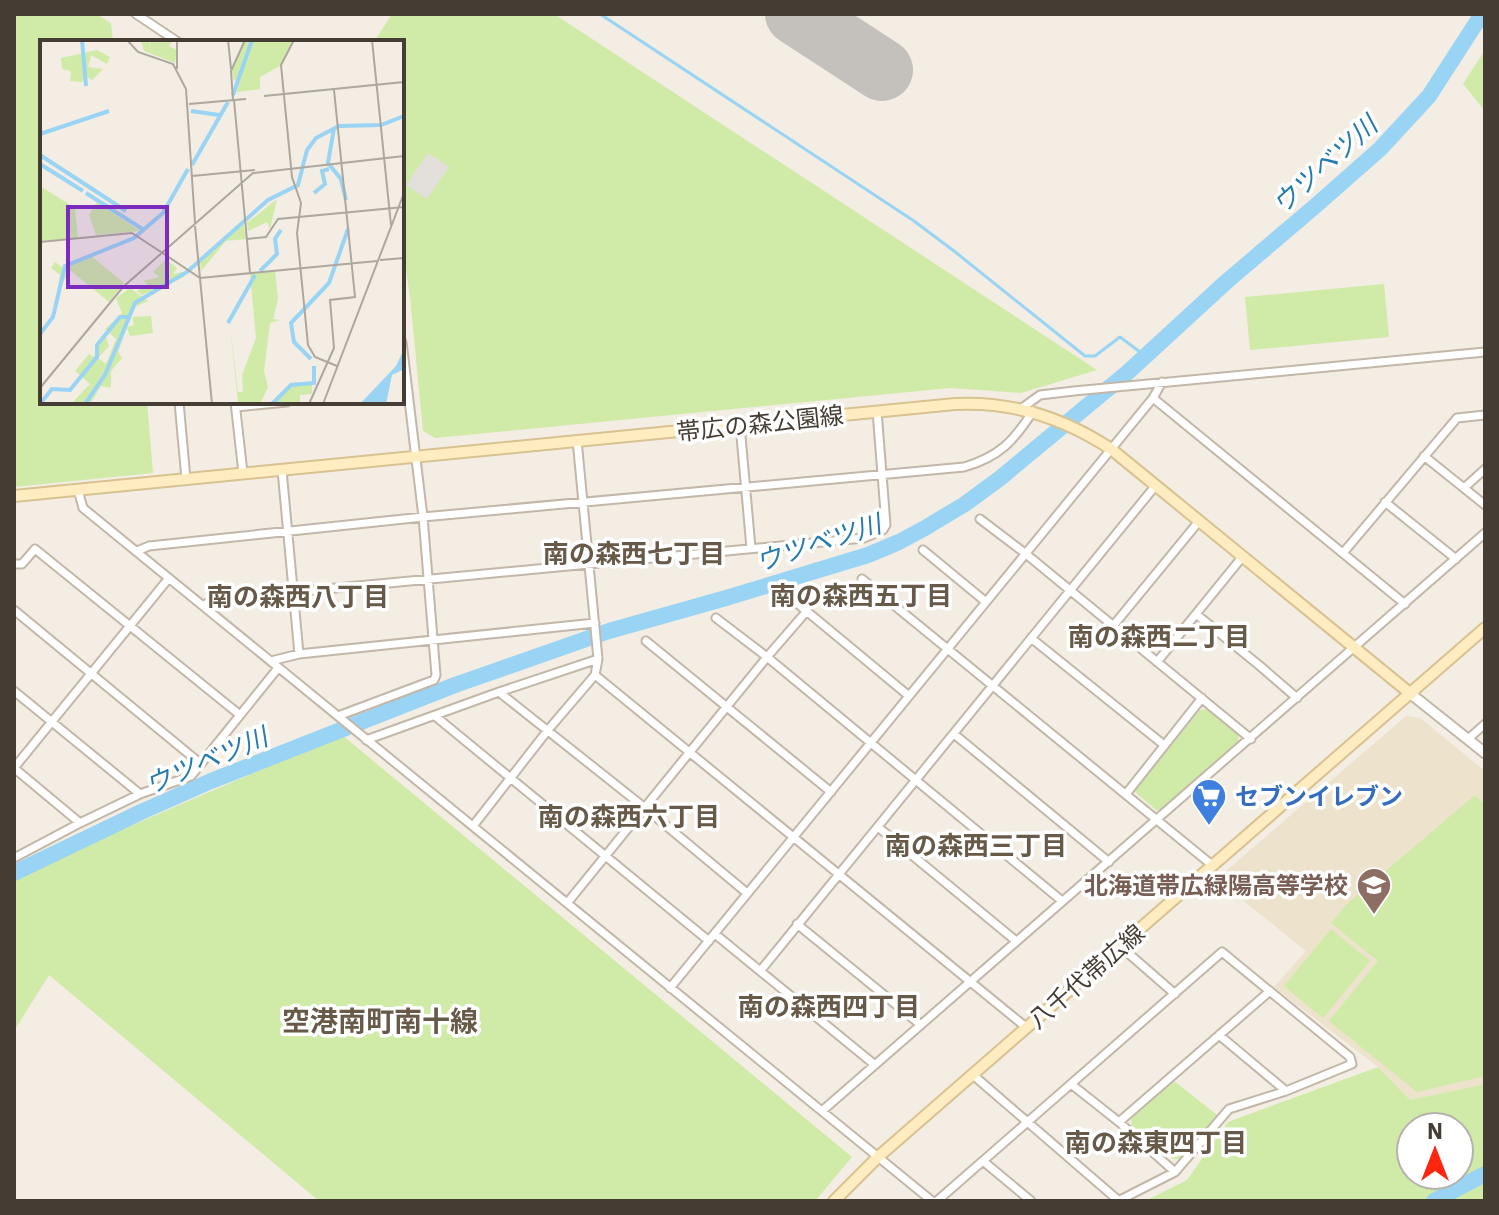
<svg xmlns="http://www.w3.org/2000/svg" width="1499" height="1215" font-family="'IBM Plex Sans','Noto Sans JP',sans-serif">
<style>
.education{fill:#ede2cc}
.green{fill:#d0eaa8;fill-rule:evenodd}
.parking{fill:#e3e0dc}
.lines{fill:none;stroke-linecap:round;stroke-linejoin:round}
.stream{stroke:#9ad4f4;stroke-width:3}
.river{stroke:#9ad4f4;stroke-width:16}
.runway{stroke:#c4c0bc;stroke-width:62}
.minor-casing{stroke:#c2b7a8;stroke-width:11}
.tertiary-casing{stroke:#c2b7a8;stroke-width:13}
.secondary-casing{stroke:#d9c291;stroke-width:14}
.minor{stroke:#fff;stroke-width:7}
.tertiary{stroke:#fff;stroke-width:9}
.secondary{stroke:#ffecc1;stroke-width:10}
.labels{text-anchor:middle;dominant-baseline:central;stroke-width:7;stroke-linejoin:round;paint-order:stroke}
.street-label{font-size:24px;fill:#453d33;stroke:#fff}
.shop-label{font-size:24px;font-weight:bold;fill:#366cbe;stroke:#fff;text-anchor:start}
.education-label{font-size:24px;font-weight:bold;fill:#785e54;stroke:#fff;text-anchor:end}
.water-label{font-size:26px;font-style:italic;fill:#257bae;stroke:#fff}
.neighbourhood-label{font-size:26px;font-weight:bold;fill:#685a49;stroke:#fff}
.quarter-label{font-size:28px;font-weight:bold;fill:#685a49;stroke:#fff}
.inset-river{fill:none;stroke:#9ad4f4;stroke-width:4}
.inset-road{fill:none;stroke:#ada79d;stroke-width:2}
.view{fill:#7b2cbf;fill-opacity:0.15;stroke:#7b2cbf;stroke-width:4}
.inset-edge{fill:none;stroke:#453d33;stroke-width:4}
</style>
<rect width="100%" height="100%" fill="#f3ede3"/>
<path class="education" d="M1406,716L1420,718L1485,771V1084L1410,1100L1378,1067L1274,987L1306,951L1219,881V877Z"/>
<path class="green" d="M14,14H96L111,23L113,42H42V402H147L153,473L14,487Z
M392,14H554L1097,370L1021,393L950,388L435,438L423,431L410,297L402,242V42H374Z
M1485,50V111L1463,84Z
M1384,284L1389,337L1250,350L1245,297Z
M1207,709L1238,734L1239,742L1161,810H1156L1134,791L1200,710Z
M342,735L852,1157L815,1201H319L49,975L14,1031V876Z
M1475,795L1482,802L1485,801V1076L1417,1092L1329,1021L1378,961L1331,923L1347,904Z
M1331,929L1370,961L1323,1018L1284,986Z
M1378,1067L1410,1100L1485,1084V1201H1145L1187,1180L1228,1122ZM1411,1127H1459V1175H1411Z
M1174,1081L1217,1115L1180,1159H1173L1131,1127L1132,1118Z"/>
<path class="parking" d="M428,153L449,167L427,199L406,185Z"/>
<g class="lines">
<path class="stream" d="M600,14L914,221L954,251L1085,356H1095L1120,337L1144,355"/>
<path class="river" d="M14,873L141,812L211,781L455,685L609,631L726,598L868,555L899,542L925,528L965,504L999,479L1127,373L1226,282L1313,208L1380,149L1429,96L1482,14
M1434,1201L1485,1174"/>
<path class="runway" d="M796,14L882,70"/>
<g class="minor-casing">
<path id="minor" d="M136,14L178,42
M1153,398L1405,604
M179,402L186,479
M235,402L243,473
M236,407L287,402
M1022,408L1040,395L1074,391L1485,352
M740,425L751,548
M1424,456L1485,505
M282,470L299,654
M1464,488L1485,469
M78,490L83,508L932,1201
M1385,502L1456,559
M980,519L1026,554L1251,739
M923,550L986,602
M137,551L149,546L423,517L964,467C999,457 1014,441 1033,411
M1343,553L1457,418L1485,415
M14,564H22L35,549L240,715
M862,579L1212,865
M792,599L909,696
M204,605L212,601L294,592L864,538L883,530L886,525L877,411
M14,610L201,764
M1196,614L1260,666L1297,698
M716,618L767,657L1062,901
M1113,626L1200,520
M1031,638L1164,745
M646,641L831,792
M271,661L299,654L595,623
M1157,662L1243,556
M595,675L1027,1028
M14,691L140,794
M499,692L645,808L747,893
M338,716L434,680L436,675L423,517L402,342
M435,716L709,941
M954,734L1109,862
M1468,739L1485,724
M366,740L499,692L598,659
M14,768L169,578
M14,768L80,823
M1126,794L1202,698
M473,826L548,730L595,675L598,659L577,440
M878,827L1016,941
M14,858L80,823L140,794L191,776L278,668
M568,902L767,657L806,612
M797,924L921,1025
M715,934L875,1065
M1120,946L1175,994
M761,970L1156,485
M670,988L1153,398L1162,382
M1219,1035L1286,1091
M973,1075L1119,1201
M1071,1084L1119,1122L1175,1172
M822,1111L1485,533
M1119,1122L1270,991
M983,1161L1031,1201
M937,1201L1222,952L1350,1057L1352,1064L1286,1091L1229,1109L1175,1172L1118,1201"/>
</g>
<g class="tertiary-casing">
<path id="tertiary" d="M1411,694L1485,753"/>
</g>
<g class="secondary-casing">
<path id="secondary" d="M14,496L955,404C1012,401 1064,418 1111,449L1411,694
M834,1201L878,1157L1485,628"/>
</g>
<use href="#minor" class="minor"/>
<use href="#tertiary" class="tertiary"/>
<use href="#secondary" class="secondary"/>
</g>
<defs>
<g id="supermarket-pin" transform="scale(1.8)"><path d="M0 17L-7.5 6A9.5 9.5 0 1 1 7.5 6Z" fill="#3f7fe0" stroke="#fff"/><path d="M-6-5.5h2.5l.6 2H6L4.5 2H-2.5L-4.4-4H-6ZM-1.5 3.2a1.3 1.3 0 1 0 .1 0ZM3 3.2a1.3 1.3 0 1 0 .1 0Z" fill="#fff"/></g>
<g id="school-pin" transform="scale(1.8)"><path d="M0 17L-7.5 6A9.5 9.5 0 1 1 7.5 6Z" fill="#8d6e63" stroke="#fff"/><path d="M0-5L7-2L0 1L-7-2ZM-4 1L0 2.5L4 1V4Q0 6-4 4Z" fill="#fff"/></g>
</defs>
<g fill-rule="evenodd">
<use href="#supermarket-pin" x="1209" y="796"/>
<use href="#school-pin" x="1374" y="885"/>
</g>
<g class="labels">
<g class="street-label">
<text transform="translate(760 423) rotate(-6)">帯広の森公園線</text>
<text transform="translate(1086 976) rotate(-41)">八千代帯広線</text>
</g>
<g class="shop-label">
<text x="1235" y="796">セブンイレブン</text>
</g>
<g class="education-label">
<text x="1348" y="885">北海道帯広緑陽高等学校</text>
</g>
<g class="water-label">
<text transform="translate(1324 164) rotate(-42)">ウツベツ川</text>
<text transform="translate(818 542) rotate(-18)">ウツベツ川</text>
<text transform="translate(206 760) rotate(-23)">ウツベツ川</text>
</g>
<g class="neighbourhood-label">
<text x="634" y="553">南の森西七丁目</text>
<text x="861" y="595">南の森西五丁目</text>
<text x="298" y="596">南の森西八丁目</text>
<text x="1159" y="636">南の森西二丁目</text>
<text x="629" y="816">南の森西六丁目</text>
<text x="976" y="845">南の森西三丁目</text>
<text x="829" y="1006">南の森西四丁目</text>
<text x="1156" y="1142">南の森東四丁目</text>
</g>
<g class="quarter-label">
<text x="380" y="1020">空港南町南十線</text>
</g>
</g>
<g transform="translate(40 40)">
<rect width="364" height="364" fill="#f3ede3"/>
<path d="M109,0L111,11L110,0H133L129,6L137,10L135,23L104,11L101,0ZM205,0H253L240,26L220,37V49L197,52L201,36L195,53L198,39L194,41L192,30ZM57,10L70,17L67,24L51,15L48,27L63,29L52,40L45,35L42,42L30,41L31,31L22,29L21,18ZM0,146L35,168L38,198L0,201ZM237,159L230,189L227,182L208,191L207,183ZM57,162L100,191L56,195L49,175ZM203,182L206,199L186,201L161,231L160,220ZM50,215L84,243L69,262L31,231L17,250L20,235L11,228L15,222L24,229ZM126,219L137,228L133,234L143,232L144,237L102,255L97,251L107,244L103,241L119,237L113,232ZM235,231L238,259L233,279L240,280L230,283L224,331L228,347L220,364L198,362L190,286L198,352H203L202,335L216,298L210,234ZM90,248L108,261L95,267L87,287L94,285L92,277L111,276L113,293L90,296L87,288L78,312L82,318L71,331V348L61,346L50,364H31L50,344L35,331L49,314L54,317L65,294L69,306L58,318L66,324L76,299L65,289L82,273L76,258ZM272,344V354L260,355V364H234L251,346Z" fill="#d0eaa8"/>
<path d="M364,309V329L352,335L346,364H320L356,326Z" fill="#9ad4f4"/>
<path class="inset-river" d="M42,0L46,46M193,55L212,0M151,71L179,75M294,88L288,123L301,139L306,160M0,94L69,71M0,115L86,171M0,124L43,151M152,125L188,62M46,153L104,190M274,153L285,144L282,131L289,129M220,231L237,214L235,199L241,190M188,283L215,235M0,294L13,277L25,226L94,198L123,173L148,129M271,319L254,302L251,283L289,243L308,189M0,364L12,349L30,350L57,317V305L80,277H88M45,364L65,335L95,263L147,232L228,160L258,145L267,110L276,98L299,86L341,85L364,76M232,364L251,345L274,343V326"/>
<path class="inset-road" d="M87,0L98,12L133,24L146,49L155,183M137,0V29M188,0L191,29M254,0L241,25L252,137L261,163L257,193L268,305L275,317L297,326M332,0L351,185M224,56L364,42M193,60L191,31L205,0M194,60L210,233M149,64L206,59M152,136L215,130M155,186L172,364M207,199L226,197L238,179L364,167M0,202L92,193L121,212M121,212L160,238L337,221M340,220L364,218M0,348L83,247L213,133L364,116M269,364L294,308L290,260L315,257L294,50M283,364L364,153"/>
<path class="view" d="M28,167H127V247H28Z"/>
<rect width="364" height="364" class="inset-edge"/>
</g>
<rect width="1499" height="1215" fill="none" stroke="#453d33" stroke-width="32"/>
<g transform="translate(1435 1151)"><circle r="38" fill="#ffffff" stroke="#b5b1ad" stroke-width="2"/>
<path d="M0-6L14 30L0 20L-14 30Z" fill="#ff250e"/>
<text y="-12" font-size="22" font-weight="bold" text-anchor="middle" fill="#453d33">N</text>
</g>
</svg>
